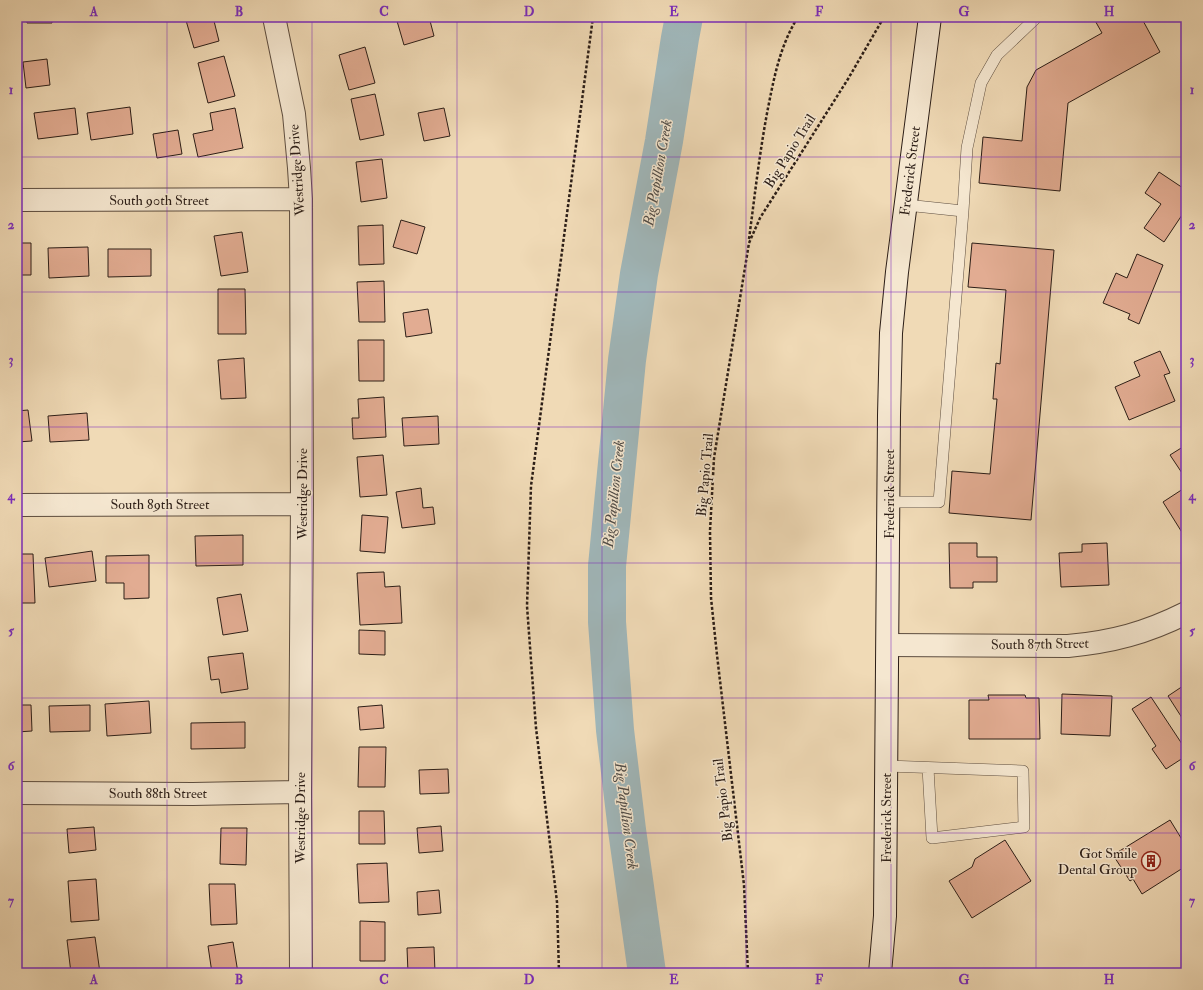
<svg xmlns="http://www.w3.org/2000/svg" width="1203" height="990" font-family="'IM FELL Double Pica',serif">
<style>
.lines{fill:none;stroke-linecap:round;stroke-linejoin:round}
.river{stroke:#a0b7ba;stroke-width:38}
.building{fill:#e2ac92;stroke:#2c1e17}
.service-casing{stroke:#5d4d3f;stroke-width:12}
.minor-casing{stroke:#5d4d3f;stroke-width:24}
.secondary-casing{stroke:#2c1e17;stroke-width:24}
.path{stroke:#2c1e17;stroke-width:2.5;stroke-dasharray:3 2;stroke-linecap:butt}
.service{stroke:#f5e7d0;stroke-width:11}
.minor{stroke:#f5e7d0;stroke-width:22}
.secondary{stroke:#f5e7d0;stroke-width:22}
.grid{fill:none;stroke:#7b2cbf;stroke-width:1;stroke-opacity:0.55}
.labels{text-anchor:middle;dominant-baseline:central;stroke-width:3;stroke-linejoin:round;paint-order:stroke}
.street-label{font-size:14px;fill:#2c1e17;stroke:#f5e7d0}
.poi-label{font-size:14px;fill:#2c1e17;stroke:#f5e7d0;text-anchor:end}
.water-label{font-size:15px;font-style:italic;fill:#4f4c48;stroke:#f5e7d0}
.neatline{fill:none;stroke:#7b2cbf;stroke-width:1.5}
.grid-label{font-size:13px;text-anchor:middle;font-weight:bold;fill:#7b2cbf}
</style>
<rect width="100%" height="100%" fill="#f0dab6"/>
<filter id="stains"><feTurbulence type="fractalNoise" baseFrequency=".005" numOctaves="4"/><feColorMatrix values="0 0 0 0 .2 0 0 0 0 .09 0 0 0 0 .02 0 0 0 .5 -.17"/></filter>
<radialGradient id="worn" r=".72"><stop offset=".6" stop-color="#630" stop-opacity="0"/><stop offset="1" stop-color="#630" stop-opacity=".3"/></radialGradient>
<g class="lines">
<path class="river" d="M647,973L627,830L615,730L607,622V566L627,360L639,274L664,141L680,38L684,17"/>
</g>
<path class="building" d="M27,17H52V23H27Z
M185,17H213L219,41L194,48Z
M411,17H429L434,36L404,45L397,21Z
M1093,17H1141L1160,52L1068,103L1060,191L979,183L983,137L1022,141L1027,87L1036,70L1102,33Z
M365,47L375,83L349,90L339,55Z
M224,56L235,96L208,103L198,63Z
M47,59L50,85L26,88L23,62Z
M375,94L384,135L360,140L351,99Z
M130,107L133,134L91,140L87,113Z
M75,108L78,134L38,139L34,113Z
M235,108L243,148L198,157L193,134L213,130L210,113Z
M444,108L450,136L424,141L418,113Z
M178,130L182,154L157,158L153,134Z
M382,159L387,198L361,202L356,162Z
M1159,172L1186,190V209L1164,242L1144,228L1161,204L1145,193Z
M401,220L425,227L417,254L393,247Z
M383,225L384,264L359,265L358,226Z
M242,232L248,272L221,276L214,236Z
M17,243H31V275H17Z
M972,243L1054,250L1031,520L949,513L952,471L990,474L997,399H993L996,363L1000,364L1006,290L968,287Z
M88,247L89,276L49,278L48,248Z
M108,249H151V276L108,277Z
M1137,254L1163,265L1139,324L1128,319L1130,314L1103,303L1116,273L1127,278Z
M384,281L385,322H359L357,282Z
M218,289H245L246,334H218Z
M428,309L432,333L406,337L403,313Z
M358,340H384V381H359Z
M1160,351L1170,373L1164,375L1175,401L1129,420L1115,387L1140,376L1134,362Z
M244,358L246,398L221,399L218,360Z
M384,397L386,437L353,439L352,418H359L358,399Z
M28,410L32,441L17,442V411Z
M87,413L89,440L50,442L48,416Z
M438,416L439,444L404,446L402,418Z
M1186,445V479L1170,455Z
M383,455L387,495L360,497L357,457Z
M1186,487V532L1183,534L1163,502Z
M421,488L423,508L433,507L435,524L402,528L396,492Z
M362,515L388,517L385,553L360,551Z
M243,535V565L196,566L195,536Z
M949,543H977V557H997V582H973V588H950Z
M1107,543L1109,585L1061,587L1059,553L1082,552V544Z
M92,551L96,581L49,587L45,558Z
M17,554H33L35,603H17Z
M149,555V598L124,599V583H106V556Z
M384,572L385,587L400,586L402,623L360,625L357,573Z
M241,594L248,631L223,635L217,598Z
M359,630L385,631V655L359,654Z
M243,653L248,689L221,693L219,679L211,680L208,657Z
M1186,684V724L1168,696Z
M1062,694L1112,696L1110,736L1061,734Z
M988,695H1025L1026,698H1039L1040,739H969V700H989Z
M1151,697L1186,750V756L1166,769L1152,749L1156,746L1132,709Z
M149,701L151,733L107,736L105,704Z
M17,705H31L32,731L17,732Z
M90,705V731L50,732L49,706Z
M382,705L384,728L360,730L358,707Z
M245,722V748L191,749V723Z
M359,747H386L385,787H358Z
M448,769L449,793L420,794L419,770Z
M359,811H384L385,844H359Z
M1170,820L1186,846V866L1142,894L1133,879L1130,881L1113,855Z
M441,826L443,851L419,853L417,828Z
M94,827L96,850L69,853L67,829Z
M221,828H247L246,865L220,864Z
M1005,840L1031,881L972,918L949,881L972,867L975,859Z
M387,863L389,902L359,903L357,864Z
M96,879L99,920L71,922L68,881Z
M209,884H235L237,924L211,925Z
M439,890L441,913L418,915L417,892Z
M360,921L385,922V961H360Z
M95,937L100,973H71L67,940Z
M233,942L238,973H212L208,946Z
M434,947L435,972L408,973L407,948Z"/>
<g class="lines">
<g class="service-casing">
<path id="service" d="M906,205L963,211L967,148L981,83L997,55L1037,17
M889,502H939L963,211
M887,766L1023,771L1024,827L932,838L928,768"/>
</g>
<g class="minor-casing">
<path id="minor" d="M274,17L294,114L299,168L301,199L302,504L300,792L301,973
M17,200L301,199
M17,505L302,504
M888,645L1068,646C1112,642 1146,633 1186,613
M17,793L193,794L300,792"/>
</g>
<g class="secondary-casing">
<path id="secondary" d="M880,973L885,916L889,415L891,333L897,272L930,17"/>
</g>
<path class="path" d="M749,239C755,194 760,148 769,103C775,73 781,44 798,17
M559,973L557,902L536,728L527,606L531,486L593,17
M748,973L744,885L717,655L711,598L710,531L714,458L749,243L760,218L848,79L884,17"/>
<use href="#service" class="service"/>
<use href="#minor" class="minor"/>
<use href="#secondary" class="secondary"/>
</g>
<path class="grid" d="M167,17V973M312,17V973M457,17V973M602,17V973M746,17V973M891,17V973M1036,17V973M17,157H1186M17,292H1186M17,427H1186M17,563H1186M17,698H1186M17,833H1186"/>
<defs>
<g id="building-ring" transform="scale(1)"><circle r="9.5" fill="#f5e7d0" stroke="#8f2418" stroke-width="1.5"/><path d="M-4-6H4V6H1V3H-1V6H-4ZM-2.5-4.3h1.7v1.8h-1.7ZM.8-4.3h1.7v1.8H.8ZM-2.5-1h1.7V.8h-1.7ZM.8-1h1.7V.8H.8Z" fill="#8f2418"/></g>
</defs>
<g fill-rule="evenodd">
<use href="#building-ring" x="1151" y="861"/>
</g>
<g class="labels">
<g class="street-label">
<text transform="translate(790 151) rotate(-58)">Big Papio Trail</text>
<text transform="translate(297 170) rotate(-94)">Westridge Drive</text>
<text transform="translate(910 171) rotate(-83)">Frederick Street</text>
<text x="159" y="200">South 90th Street</text>
<text transform="translate(705 475) rotate(-85)">Big Papio Trail</text>
<text transform="translate(302 494) rotate(-90)">Westridge Drive</text>
<text transform="translate(889 494) rotate(-90)">Frederick Street</text>
<text x="160" y="504">South 89th Street</text>
<text transform="translate(1040 644) rotate(-1)">South 87th Street</text>
<text x="158" y="793">South 88th Street</text>
<text transform="translate(723 800) rotate(-97)">Big Papio Trail</text>
<text transform="translate(300 818) rotate(-90)">Westridge Drive</text>
<text transform="translate(886 818) rotate(-90)">Frederick Street</text>
</g>
<g class="poi-label">
<text x="1137" y="853">Got Smile<tspan x="1137" dy="16">Dental Group</tspan></text>
</g>
<g class="water-label">
<text transform="translate(658 173) rotate(-80)">Big Papillion Creek</text>
<text transform="translate(614 494) rotate(-84)">Big Papillion Creek</text>
<text transform="translate(626 816) rotate(83)">Big Papillion Creek</text>
</g>
</g>
<rect width="1203" height="990" fill="none" stroke="#f0dab6" stroke-width="44"/>
<rect x="22" y="22" width="1159" height="946" class="neatline"/>
<g class="grid-label">
<text x="94" y="16">A</text>
<text x="239" y="16">B</text>
<text x="384" y="16">C</text>
<text x="529" y="16">D</text>
<text x="674" y="16">E</text>
<text x="819" y="16">F</text>
<text x="964" y="16">G</text>
<text x="1109" y="16">H</text>
<text x="11" y="94">1</text>
<text x="1192" y="94">1</text>
<text x="11" y="229">2</text>
<text x="1192" y="229">2</text>
<text x="11" y="364">3</text>
<text x="1192" y="364">3</text>
<text x="11" y="500">4</text>
<text x="1192" y="500">4</text>
<text x="11" y="635">5</text>
<text x="1192" y="635">5</text>
<text x="11" y="770">6</text>
<text x="1192" y="770">6</text>
<text x="11" y="905">7</text>
<text x="1192" y="905">7</text>
<text x="94" y="984">A</text>
<text x="239" y="984">B</text>
<text x="384" y="984">C</text>
<text x="529" y="984">D</text>
<text x="674" y="984">E</text>
<text x="819" y="984">F</text>
<text x="964" y="984">G</text>
<text x="1109" y="984">H</text>
</g>
<rect width="100%" height="100%" filter="url(#stains)"/>
<rect width="100%" height="100%" fill="url(#worn)"/>
</svg>
